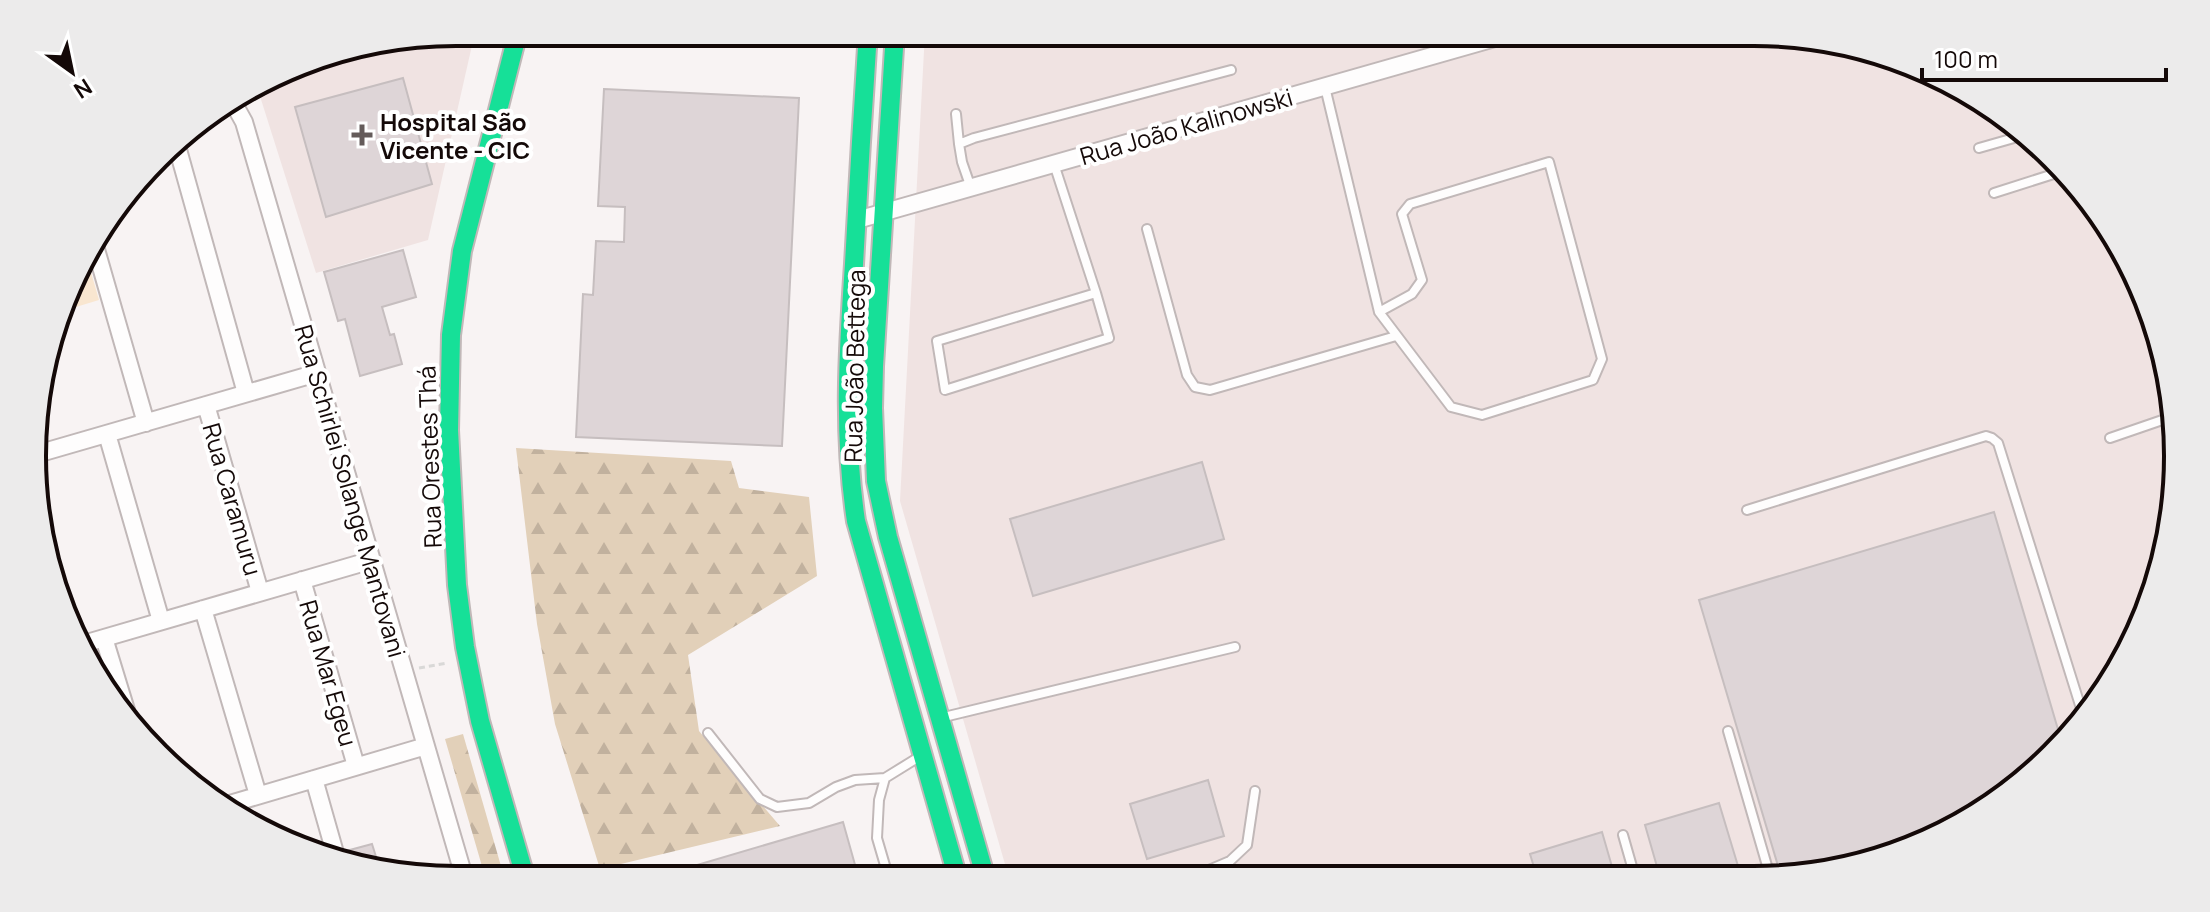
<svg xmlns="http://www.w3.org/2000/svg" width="2210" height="912" font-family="Manrope,sans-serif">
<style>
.built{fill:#f0e3e2}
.grass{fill:url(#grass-tufts)}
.forest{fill:url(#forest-firs)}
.building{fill:#ded5d7;stroke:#c6bebf;stroke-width:2}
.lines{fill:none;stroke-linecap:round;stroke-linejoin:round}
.lane-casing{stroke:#c1b8b8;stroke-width:12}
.street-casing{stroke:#c1b8b8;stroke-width:20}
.fast-casing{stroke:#c1b8b8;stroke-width:22}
.path{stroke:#d9d8d7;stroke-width:3;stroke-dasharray:6 4;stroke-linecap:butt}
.lane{stroke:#fefdfd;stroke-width:8}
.street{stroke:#fefdfd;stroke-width:16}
.fast{stroke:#16e098;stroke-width:18}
.poi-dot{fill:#645b5a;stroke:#fff;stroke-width:3}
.labels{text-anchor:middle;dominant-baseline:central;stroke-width:8;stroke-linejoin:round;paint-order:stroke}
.poi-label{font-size:24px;font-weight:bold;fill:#140908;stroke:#fff;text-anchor:start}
.street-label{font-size:24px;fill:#140908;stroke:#fff}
.rim{fill:none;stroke:#140908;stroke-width:4}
</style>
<defs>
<pattern id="grass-tufts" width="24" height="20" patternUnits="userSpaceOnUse" patternTransform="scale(2)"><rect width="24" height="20" fill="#f9e6d0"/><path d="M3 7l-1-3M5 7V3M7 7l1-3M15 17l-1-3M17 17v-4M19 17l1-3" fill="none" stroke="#d5c4b1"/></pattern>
<pattern id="forest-firs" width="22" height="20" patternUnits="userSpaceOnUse" patternTransform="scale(2)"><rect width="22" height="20" fill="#e2d0b9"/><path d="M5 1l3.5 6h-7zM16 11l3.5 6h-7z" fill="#c1b19e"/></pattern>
</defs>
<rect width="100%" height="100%" fill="#f8f3f3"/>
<path class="built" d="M456,32H475L428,240L316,273L258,90L319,55Z
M925,32H1754L1890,54L2033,137L2134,268L2177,428L2156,592L2106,692L2033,775L1941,836L1810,876L1009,878L900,501Z"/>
<path class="grass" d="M88,262L99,300L66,310L82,264Z"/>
<path class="forest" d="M516,448L731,461L739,488L809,497L817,576L688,655L699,731L780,826L600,869L555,724L537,624Z
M463,734L505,880H486L445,739Z"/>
<path class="building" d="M403,78L432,184L326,217L295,107Z
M604,89L799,98L782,446L576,437L583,294L593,295L596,241L624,242L625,207L598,206Z
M403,250L416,297L382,307L390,335L394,334L402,364L360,376L345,319L338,321L324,272Z
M1202,462L1224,539L1033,596L1010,519Z
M1994,512L2062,743L2033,775L1941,836L1810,876H1781L1699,600Z
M1208,780L1224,836L1147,859L1130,804Z
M1719,803L1741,876L1660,877L1645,825Z
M843,822L859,879H661L660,876Z
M1602,832L1615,877H1537L1530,854Z
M372,844L378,863L368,866L349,862L346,851Z"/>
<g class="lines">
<g class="lane-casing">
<path id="lane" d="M1440,32L1446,51
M899,33L956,32
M1325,87L1379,312L1451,407L1482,415L1593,380L1602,359L1549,162L1410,204L1402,214L1422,280L1412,294L1379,312
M956,114L959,144
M1979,148L2028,134
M1054,164L1096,293L937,341L945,390L1109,338L1096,293
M971,188L962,162L959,144L974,138L1231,70
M1994,193L2060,172
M1147,229L1187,375L1195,387L1210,390L1396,336
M2110,438L2174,416
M1747,510L1986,436L1992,438L1998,443L2084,718
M944,717L1235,647
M1728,731L1770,876
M708,733L760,799L777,807L809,803L836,787L855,780L885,778
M1623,835L1635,877
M1190,878L1230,861L1247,845L1255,791
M889,879L877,838L879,800L885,778L919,757"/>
</g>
<g class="street-casing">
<path id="street" d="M234,104L244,122L465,880
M175,139L246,393
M857,220L1516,32
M93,239L146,423
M206,405L260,592
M107,434L161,621
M37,454L317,373
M302,580L356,766
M203,609L258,795
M104,638L126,710
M80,645L372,560
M314,779L337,860
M223,806L426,746"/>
</g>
<g class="fast-casing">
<path id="fast" d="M518,32L462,251L451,335L449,430L457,585L465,647L480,721L526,880
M868,32C863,109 858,187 854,264C848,351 843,435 856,521L958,879
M895,32L874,366L873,408L876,481L888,537L986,879"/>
</g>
<path class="path" d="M419,668L447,663"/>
<use href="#lane" class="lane"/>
<use href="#street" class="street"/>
<use href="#fast" class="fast"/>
</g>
<path class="poi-dot" d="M358 123h8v8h8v8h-8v8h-8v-8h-8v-8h8z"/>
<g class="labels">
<g class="poi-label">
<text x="380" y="121">Hospital São<tspan x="380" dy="28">Vicente - CIC</tspan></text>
</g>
<g class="street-label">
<text transform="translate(1186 126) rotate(-16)">Rua João Kalinowski</text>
<text transform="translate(854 366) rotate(-89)">Rua João Bettega</text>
<text transform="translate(429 457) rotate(-92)">Rua Orestes Thá</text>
<text transform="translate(351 491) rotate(74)">Rua Schirlei Solange Mantovani</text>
<text transform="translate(233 499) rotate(74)">Rua Caramuru</text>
<text transform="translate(329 673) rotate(74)">Rua Mar Egeu</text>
</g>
</g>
<path d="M0 0H2210V912H0ZM456 46H1754A410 410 0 0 1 2164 456V456A410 410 0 0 1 1754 866H456A410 410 0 0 1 46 456V456A410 410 0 0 1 456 46Z" fill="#ecebeb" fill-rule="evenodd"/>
<path class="rim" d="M456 46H1754A410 410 0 0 1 2164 456V456A410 410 0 0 1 1754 866H456A410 410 0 0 1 46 456V456A410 410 0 0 1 456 46Z"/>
<g transform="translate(72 72) rotate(147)" stroke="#ffffff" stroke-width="6" paint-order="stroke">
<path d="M0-6L14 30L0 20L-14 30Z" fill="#140908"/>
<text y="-12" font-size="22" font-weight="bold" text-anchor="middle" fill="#140908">N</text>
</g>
<path d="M1922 68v12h244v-12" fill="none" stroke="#140908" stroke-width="4"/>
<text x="1934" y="68" font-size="24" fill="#140908" stroke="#ffffff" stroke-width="6" paint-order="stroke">100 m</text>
</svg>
